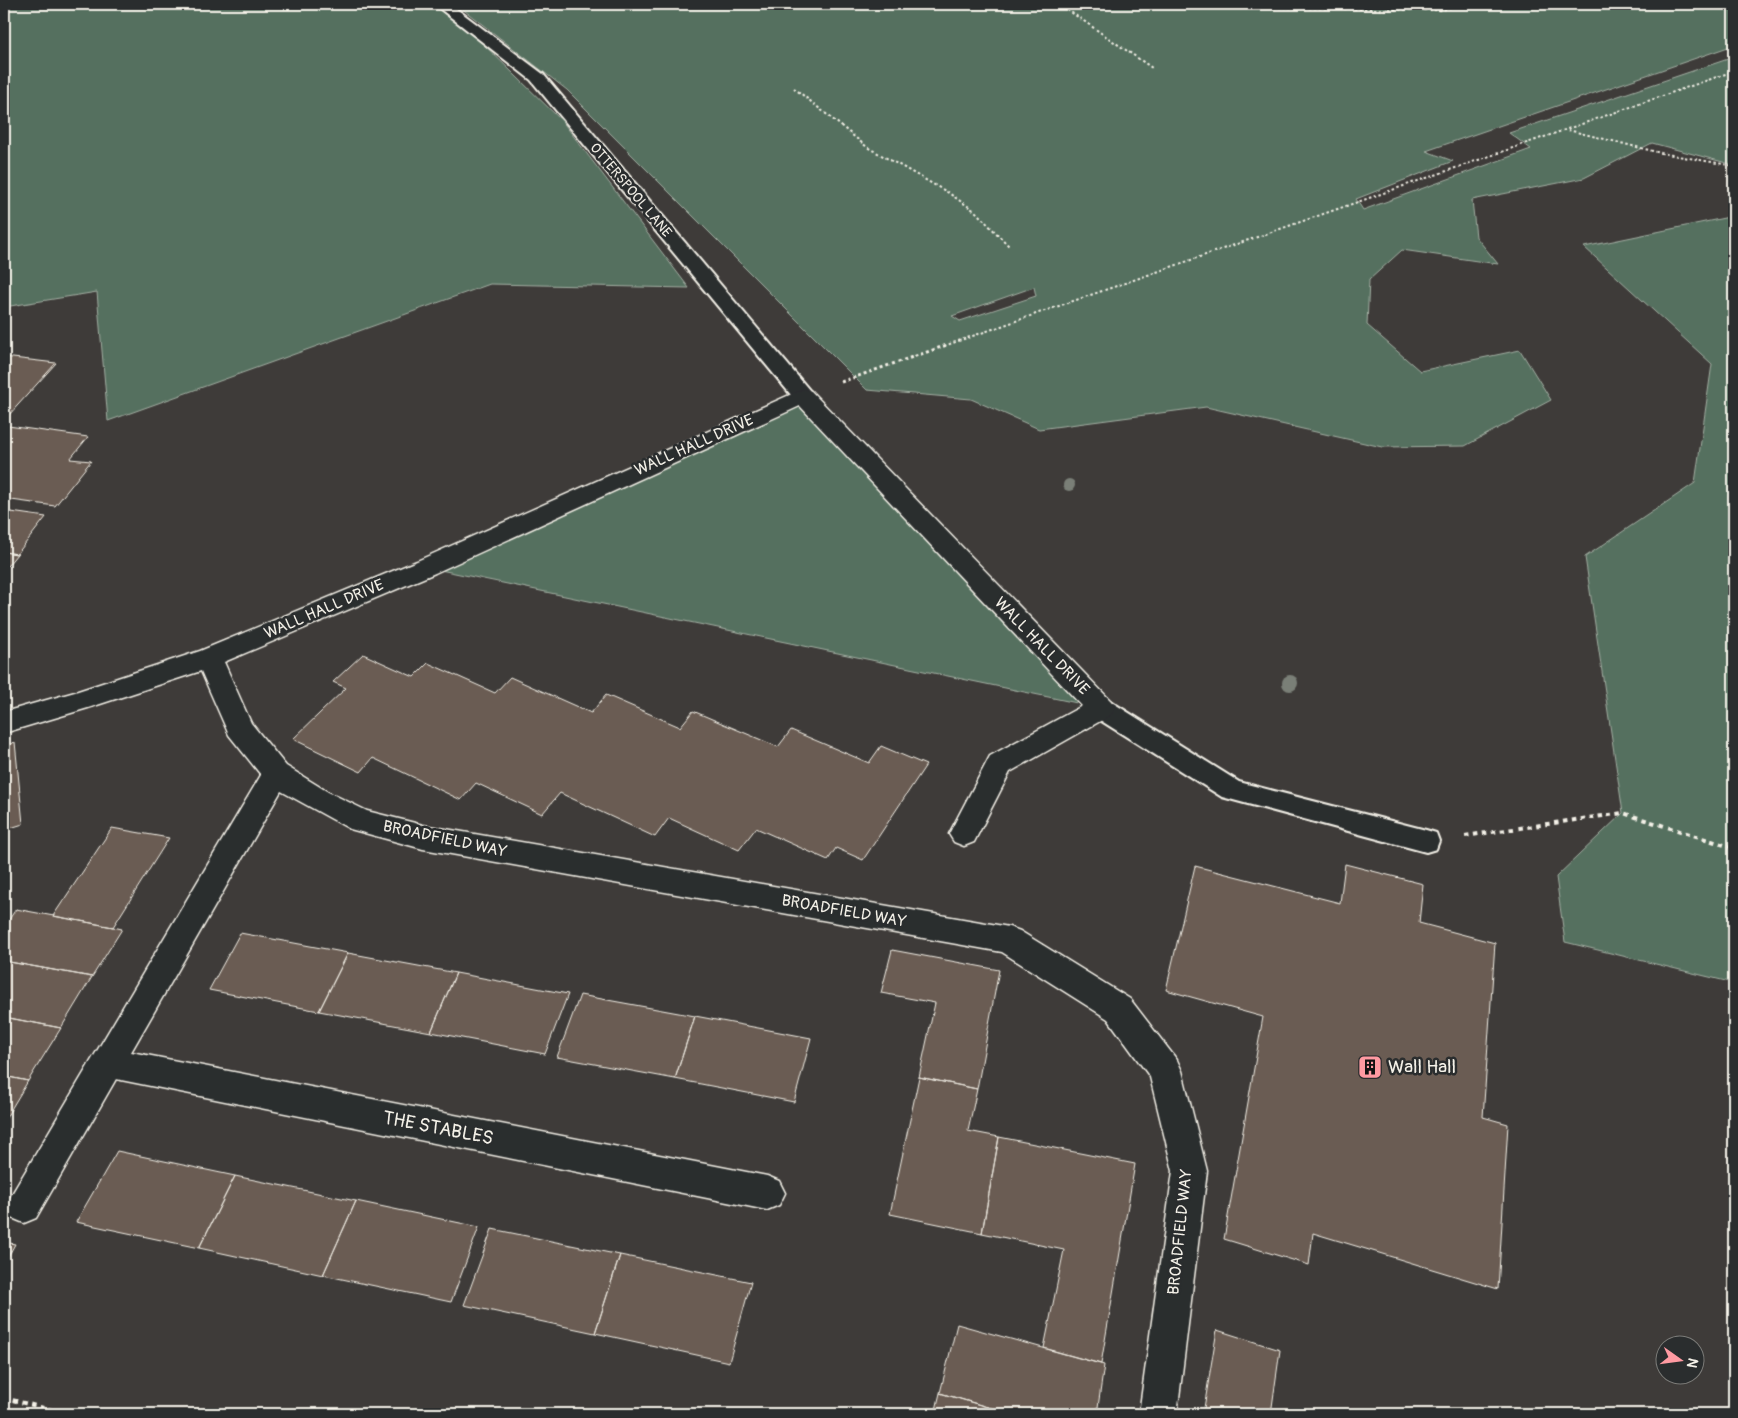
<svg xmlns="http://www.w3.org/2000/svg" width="1738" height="1418" font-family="Pangolin,sans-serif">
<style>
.green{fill:#55705f;stroke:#a4b0a4;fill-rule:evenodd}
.building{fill:#6b5c52;stroke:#f4f1e8}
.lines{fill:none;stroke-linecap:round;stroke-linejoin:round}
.service-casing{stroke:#f4f1e8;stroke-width:4}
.minor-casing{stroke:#f4f1e8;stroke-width:3}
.path-far2{stroke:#f4f1e8;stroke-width:2;stroke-dasharray:2.5 2.5;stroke-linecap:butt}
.path-far1{stroke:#f4f1e8;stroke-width:3;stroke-dasharray:3 3;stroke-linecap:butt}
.path{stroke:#f4f1e8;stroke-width:4;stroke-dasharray:4.5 4.5;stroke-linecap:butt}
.service{fill:#2a2d2e;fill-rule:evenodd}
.minor{fill:#2a2d2e;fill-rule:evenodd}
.tree{fill:#7a7f77}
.labels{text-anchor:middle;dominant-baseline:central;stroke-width:5;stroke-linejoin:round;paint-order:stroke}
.far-street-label{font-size:14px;fill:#f4f1e8;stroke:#2a2d2e}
.street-label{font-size:16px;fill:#f4f1e8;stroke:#2a2d2e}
.near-poi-label{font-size:19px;fill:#f4f1e8;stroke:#2a2d2e;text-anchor:start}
.near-street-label{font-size:19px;fill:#f4f1e8;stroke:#2a2d2e}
</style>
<rect width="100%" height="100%" fill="#3e3b39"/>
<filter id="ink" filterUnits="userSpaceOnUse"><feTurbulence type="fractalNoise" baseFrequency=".02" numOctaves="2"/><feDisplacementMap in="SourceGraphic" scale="10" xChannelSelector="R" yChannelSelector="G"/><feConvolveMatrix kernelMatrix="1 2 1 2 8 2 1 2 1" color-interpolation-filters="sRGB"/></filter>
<g filter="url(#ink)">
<path class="green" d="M4,4H431L469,30L562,121L689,288L490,284L108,421L97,292L4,307Z
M456,4H1734V45L1426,151L1453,161L1356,199L1363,210L1531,149L1509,133L1734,57V165L1652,143L1584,178L1472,200L1476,237L1498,264L1402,250L1369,280L1367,325L1420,371L1520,350L1551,400L1465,446L1382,447L1206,407L1039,429L971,399L867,390L567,90ZM1034,287L1036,296L960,321L952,316Z
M1734,216V983L1565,942L1556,877L1623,813L1585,557L1695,483L1712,364L1584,247Z
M803,396L1101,708L426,567Z"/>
<path class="building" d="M4,357L56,363L8,416H4Z
M8,426L88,437L70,459L91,461L55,506L4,499V431Z
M4,511L46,517L17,554L4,552Z
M4,552L17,554L4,570Z
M363,654L414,677L428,663L495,693L510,677L591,713L606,695L680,727L693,711L778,747L791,730L869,763L881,746L926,765L863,860L836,848L828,860L756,828L739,850L669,818L655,837L560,793L542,814L476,783L461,800L373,758L361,772L293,739L346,688L333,682Z
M15,742L23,824L4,830V746Z
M112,828L169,838L113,927L53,916Z
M1345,864L1423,884L1419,923L1495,943L1483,1117L1508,1124L1498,1289L1313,1233L1309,1265L1224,1239L1263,1017L1166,990L1195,866L1340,903Z
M16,909L113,927L122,929L92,977L4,961V927Z
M240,933L348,953L319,1011L209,990Z
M892,950L999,970L977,1089L919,1077L935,1003L881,993Z
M348,953L456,973L431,1032L319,1011Z
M4,961L92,977L61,1028L4,1017Z
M456,973L568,994L545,1054L431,1032Z
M580,995L695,1016L675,1079L557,1057Z
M695,1016L811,1038L794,1102L675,1079Z
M4,1017L61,1028L28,1081L4,1076Z
M4,1076L28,1081L4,1121Z
M919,1077L977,1089L968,1131L999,1137L982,1233L890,1214Z
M999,1137L1135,1164L1101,1364L1044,1348L1064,1250L982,1233Z
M117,1151L235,1176L199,1248L76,1222Z
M235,1176L356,1201L323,1275L199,1248Z
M356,1201L479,1227L451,1302L323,1275Z
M492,1229L620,1255L595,1333L464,1305Z
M4,1242L15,1244L4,1264Z
M620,1255L751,1282L729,1362L595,1333Z
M957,1324L1104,1365L1097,1414H1011L940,1393Z
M1217,1330L1280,1350L1271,1414H1203Z
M940,1393L1011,1414H935Z"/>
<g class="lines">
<g class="service-casing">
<path id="service" d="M434,4H450L543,74L810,391L813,396L810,401L803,402L796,401L531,80Z
M1101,699L1110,701L1239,782L1426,830L1436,833L1439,841L1436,849L1426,852L1222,797L1092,715L1089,708L1092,701Z"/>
</g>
<g class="minor-casing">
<path id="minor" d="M803,389L811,391L1111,701L1115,708L1111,715L1010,772L974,842L964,846L954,842L949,834L990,756L1082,706L800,406L435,573L224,662L251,723L286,766L328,792L367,811L423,825L1009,927L1020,931L1130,999L1177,1060L1182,1071L1207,1171L1177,1414H1139L1173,1171L1150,1077L1108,1019L1002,952L423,849L350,829L281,791L131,1052L767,1176L779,1181L785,1193L779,1205L767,1210L116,1079L36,1218L24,1223L12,1218L6,1206L12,1194L261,775L229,735L201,671L88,708L4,733V712L75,692L200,651L417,561Z"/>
</g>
<path class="path-far2" d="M1059,4L1152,68
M1184,4L1220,7L1442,10L1464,4
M794,88L867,147L947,192L975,211L1009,246
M1568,130L1661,153L1734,166
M944,346L1734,71"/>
<path class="path-far1" d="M841,382L947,345"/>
<path class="path" d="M1465,836L1623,813L1734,848
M4,1398L68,1414"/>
<use href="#service" class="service"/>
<use href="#minor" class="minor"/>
</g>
<g class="tree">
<circle cx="1069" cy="485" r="6"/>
<circle cx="1290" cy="683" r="8"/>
</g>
</g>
<defs>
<g id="building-square" transform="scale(1.25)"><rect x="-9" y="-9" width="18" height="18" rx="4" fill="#ff9aa2" stroke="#2a2d2e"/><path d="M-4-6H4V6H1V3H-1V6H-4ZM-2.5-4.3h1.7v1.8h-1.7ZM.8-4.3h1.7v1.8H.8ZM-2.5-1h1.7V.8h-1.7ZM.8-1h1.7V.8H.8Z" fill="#111"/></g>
</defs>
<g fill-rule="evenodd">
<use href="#building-square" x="1370" y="1067"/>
</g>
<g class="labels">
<g class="far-street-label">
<text transform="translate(631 190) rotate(50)">OTTERSPOOL LANE</text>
</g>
<g class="street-label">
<text transform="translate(694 445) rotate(-24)">WALL HALL DRIVE</text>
<text transform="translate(324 609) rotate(-23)">WALL HALL DRIVE</text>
<text transform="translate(1042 646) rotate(46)">WALL HALL DRIVE</text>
<text transform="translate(445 839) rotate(12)">BROADFIELD WAY</text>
<text transform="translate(844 911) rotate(10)">BROADFIELD WAY</text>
<text transform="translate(1180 1232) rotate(-84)">BROADFIELD WAY</text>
</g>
<g class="near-poi-label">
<text x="1388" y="1067">Wall Hall</text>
</g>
<g class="near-street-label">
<text transform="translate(438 1128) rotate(11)">THE STABLES</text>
</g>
</g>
<rect width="1738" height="1418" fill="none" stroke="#2a2d2e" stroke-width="20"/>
<rect x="10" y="10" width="1718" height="1398" fill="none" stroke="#f4f1e8" stroke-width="2" filter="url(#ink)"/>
<g transform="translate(1680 1360) rotate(104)"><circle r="24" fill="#2a2d2e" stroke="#7b7b78"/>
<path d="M0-4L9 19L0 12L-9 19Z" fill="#ff9aa2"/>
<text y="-8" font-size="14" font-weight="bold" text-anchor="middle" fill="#f4f1e8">N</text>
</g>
</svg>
